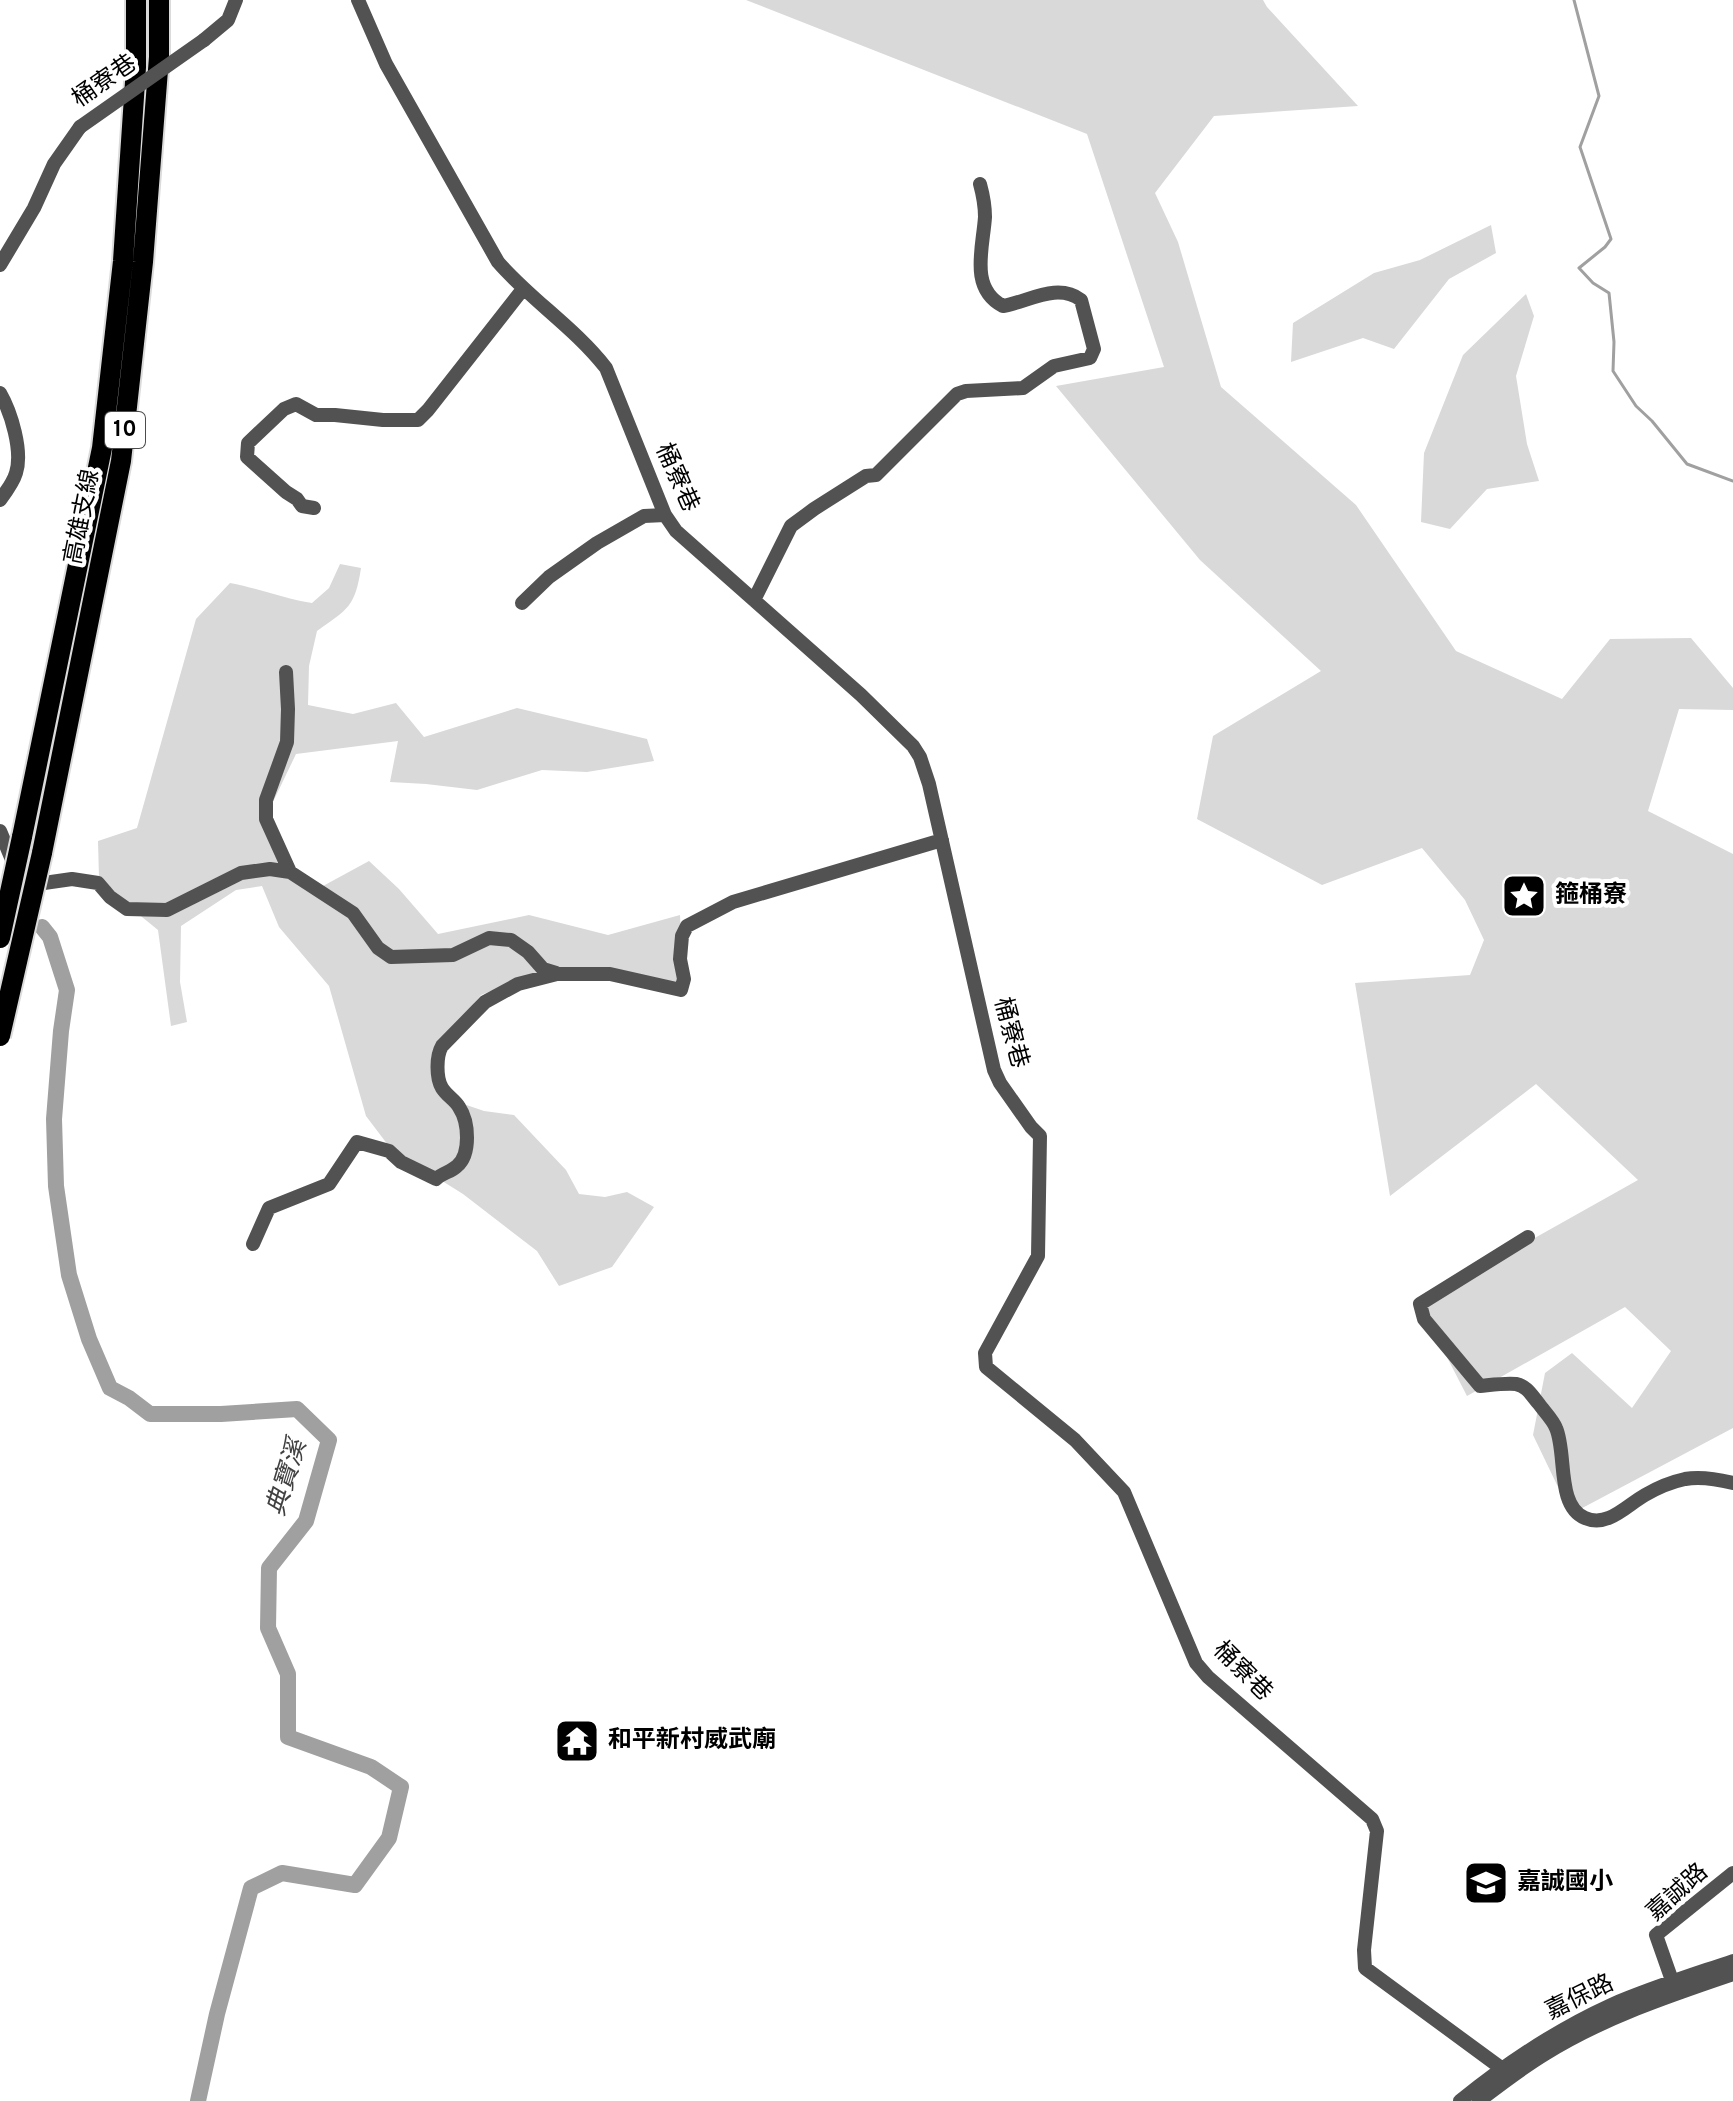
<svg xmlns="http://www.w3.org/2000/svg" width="1733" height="2101" font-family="Overpass,'Noto Sans TC',sans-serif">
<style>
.green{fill:#d9d9d9}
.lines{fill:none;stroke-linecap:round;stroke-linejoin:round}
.stream{stroke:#a0a0a0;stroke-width:3}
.river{stroke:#a0a0a0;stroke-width:16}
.highway-casing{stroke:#dbdbdb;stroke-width:24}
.minor{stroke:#525252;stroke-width:14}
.highway{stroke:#000;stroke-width:20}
.highway-bridge-casing{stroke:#dbdbdb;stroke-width:24;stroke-linecap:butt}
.minor-bridge{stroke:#525252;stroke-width:14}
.highway-bridge{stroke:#000;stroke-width:20}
.labels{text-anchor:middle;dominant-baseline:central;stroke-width:8;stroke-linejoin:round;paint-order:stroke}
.shield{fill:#fff;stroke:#4c4c4c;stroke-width:2}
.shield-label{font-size:22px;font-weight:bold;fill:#000}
.street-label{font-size:24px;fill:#000;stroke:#fff}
.poi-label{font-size:24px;font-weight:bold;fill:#000;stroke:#fff;text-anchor:start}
.water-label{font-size:26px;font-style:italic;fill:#414141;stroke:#fff}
</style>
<rect width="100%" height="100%" fill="#fff"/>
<path class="green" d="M746,0H1263L1267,7L1358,106L1214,116L1155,193L1178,242L1221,387L1356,505L1456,651L1562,699L1610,639L1691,638L1733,688V710L1679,709L1648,811L1733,854V1428L1571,1514L1533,1435L1545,1373L1572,1353L1632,1408L1671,1351L1625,1307L1467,1396L1419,1303L1638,1180L1536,1084L1390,1196L1355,983L1470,975L1484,940L1465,900L1422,848L1322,885L1197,819L1213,736L1321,671L1200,560L1056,386L1164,367L1087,134Z
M1491,225L1496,253L1449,279L1394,349L1363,338L1291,362L1293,323L1374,273L1420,260Z
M1526,294L1534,316L1516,376L1527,444L1539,481L1487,489L1450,529L1421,522L1424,453L1463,355Z
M340,564L361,568C355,607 348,609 317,631L309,666L308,705L353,714L396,703L424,737L517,708L647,739L654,761L587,772L542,770L477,790L426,784L390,782L398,741L296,754L272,804V834L312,892L369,861L399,889L438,934L529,915L608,935L680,915L683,980L656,990L604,978L525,977L481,995L450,1032L436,1063L446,1098L484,1111L514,1115L566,1170L579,1194L605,1197L627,1192L654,1207L612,1267L559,1286L537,1251L463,1194L391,1149L366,1116L329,986L279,927L262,886L236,890L181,926L180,982L187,1022L171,1026L158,930L115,895L99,878L98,841L137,828L196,619L230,583C258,588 284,599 312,603L329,588Z"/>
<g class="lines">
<path class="stream" d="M1574,0L1599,96L1580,147L1611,239L1605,247L1579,268L1593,283L1609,293L1614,342L1613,371L1636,406L1652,421L1687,464L1733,481
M36,919L42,927"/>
<path class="river" d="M42,927L50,937L67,990L61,1031L54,1119L56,1186L69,1275L89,1339L110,1388L129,1398L150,1414H221L297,1409L329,1440L306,1521L269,1568L268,1628L288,1674V1737L371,1767L401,1787L389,1838L355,1885L282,1873L251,1888L217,2014L198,2101"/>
<g class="highway-casing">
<path id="highway" d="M22,837L102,448L123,261L136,67V0
M42,853L121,461L143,262L159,57V0"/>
</g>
<path class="minor" d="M358,0L386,64L498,262C531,300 575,328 606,368L665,515L676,531L861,695L913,746L920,757L929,784L994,1070L1000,1083L1031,1127L1040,1136L1038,1256L985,1353L986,1367L1075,1440L1124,1492L1196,1663L1208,1677L1372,1819L1377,1831L1364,1950L1365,1968L1512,2076
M204,40L228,20L236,0
M0,265L34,208L54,164L80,127
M0,393C11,412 23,451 16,473C13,483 6,492 0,500
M314,508L302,506L297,499L286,492L247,457L248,443L284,409L296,404L316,415H335L383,420H418L428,410L523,289
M754,600L791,526L814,509L866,476L876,475L957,394L966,391L1023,388L1054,366L1090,358L1094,349L1081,300C1057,282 1028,302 1003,306C969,288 983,248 985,217C985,205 983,195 980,184
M522,603L549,577L597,543L644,516L665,515
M286,672L288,709L287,742L266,800V819L290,872
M0,831L23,886L72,879L98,883L110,897L127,909L167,910L241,873L270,869L290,872L353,913L378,948L391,957L453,955L489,938L511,940L528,952L543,969L556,973
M1528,1237L1420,1304L1424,1319L1480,1386C1491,1385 1505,1383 1516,1384C1527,1386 1532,1396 1539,1404C1544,1411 1553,1420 1556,1428C1567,1453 1556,1506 1585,1518C1608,1528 1627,1505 1645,1495C1657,1488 1671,1482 1685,1479C1701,1476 1717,1479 1733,1483
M253,1244L269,1208L329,1184L357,1142L389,1151L401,1162L436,1179C442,1173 451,1172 457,1166C471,1154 469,1122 459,1107C455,1100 447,1096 442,1088C436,1078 436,1056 442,1046L485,1002L518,984L557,974H610L681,990L684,979L680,959L682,936L687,926L733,902L942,840
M1675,1989L1656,1935L1733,1873
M1460,2101C1507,2063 1556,2030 1611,2005C1650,1988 1692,1975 1733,1961
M1479,2101C1501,2084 1522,2068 1545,2054C1603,2018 1668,1996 1733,1974"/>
<use href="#highway" class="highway"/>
<g class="highway-bridge-casing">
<path id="highway-bridge" d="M0,938L22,837
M0,1036L42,853"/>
</g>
<path class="minor-bridge" d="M80,127L204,40"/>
<use href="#highway-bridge" class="highway-bridge"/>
</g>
<defs>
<g id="sight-square" transform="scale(2.3)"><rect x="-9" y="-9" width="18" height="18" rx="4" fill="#000" stroke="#fff"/><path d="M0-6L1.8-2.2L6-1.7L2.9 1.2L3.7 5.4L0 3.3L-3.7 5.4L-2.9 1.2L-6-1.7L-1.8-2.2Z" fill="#fff"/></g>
<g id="temple-square" transform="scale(2.3)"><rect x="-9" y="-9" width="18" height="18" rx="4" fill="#000" stroke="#fff"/><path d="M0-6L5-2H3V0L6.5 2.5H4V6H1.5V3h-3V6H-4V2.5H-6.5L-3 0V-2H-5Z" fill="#fff"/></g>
<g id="school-square" transform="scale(2.3)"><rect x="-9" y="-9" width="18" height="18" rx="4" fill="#000" stroke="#fff"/><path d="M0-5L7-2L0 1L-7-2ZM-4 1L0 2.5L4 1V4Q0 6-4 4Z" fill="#fff"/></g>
</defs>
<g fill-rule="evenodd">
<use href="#sight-square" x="1524" y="896"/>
<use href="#temple-square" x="577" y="1741"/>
<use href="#school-square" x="1486" y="1883"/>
</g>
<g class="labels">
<rect class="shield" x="105" y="412" width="40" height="36" rx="6"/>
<g class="shield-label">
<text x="125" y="430">10</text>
</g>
<g class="street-label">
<text transform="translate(105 82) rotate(-35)">桶寮巷</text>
<text transform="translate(676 478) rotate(66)">桶寮巷</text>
<text transform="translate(83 517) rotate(-79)">高雄支線</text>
<text transform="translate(1010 1033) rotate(75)">桶寮巷</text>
<text transform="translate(1242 1672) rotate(45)">桶寮巷</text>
<text transform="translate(1678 1893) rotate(-42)">嘉誠路</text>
<text transform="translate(1580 1998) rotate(-26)">嘉保路</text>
</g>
<g class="poi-label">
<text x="1555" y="896">箍桶寮</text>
<text x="608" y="1741">和平新村威武廟</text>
<text x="1517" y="1883">嘉誠國小</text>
</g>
<g class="water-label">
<text transform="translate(288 1478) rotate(-73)">典寶溪</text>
</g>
</g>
</svg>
